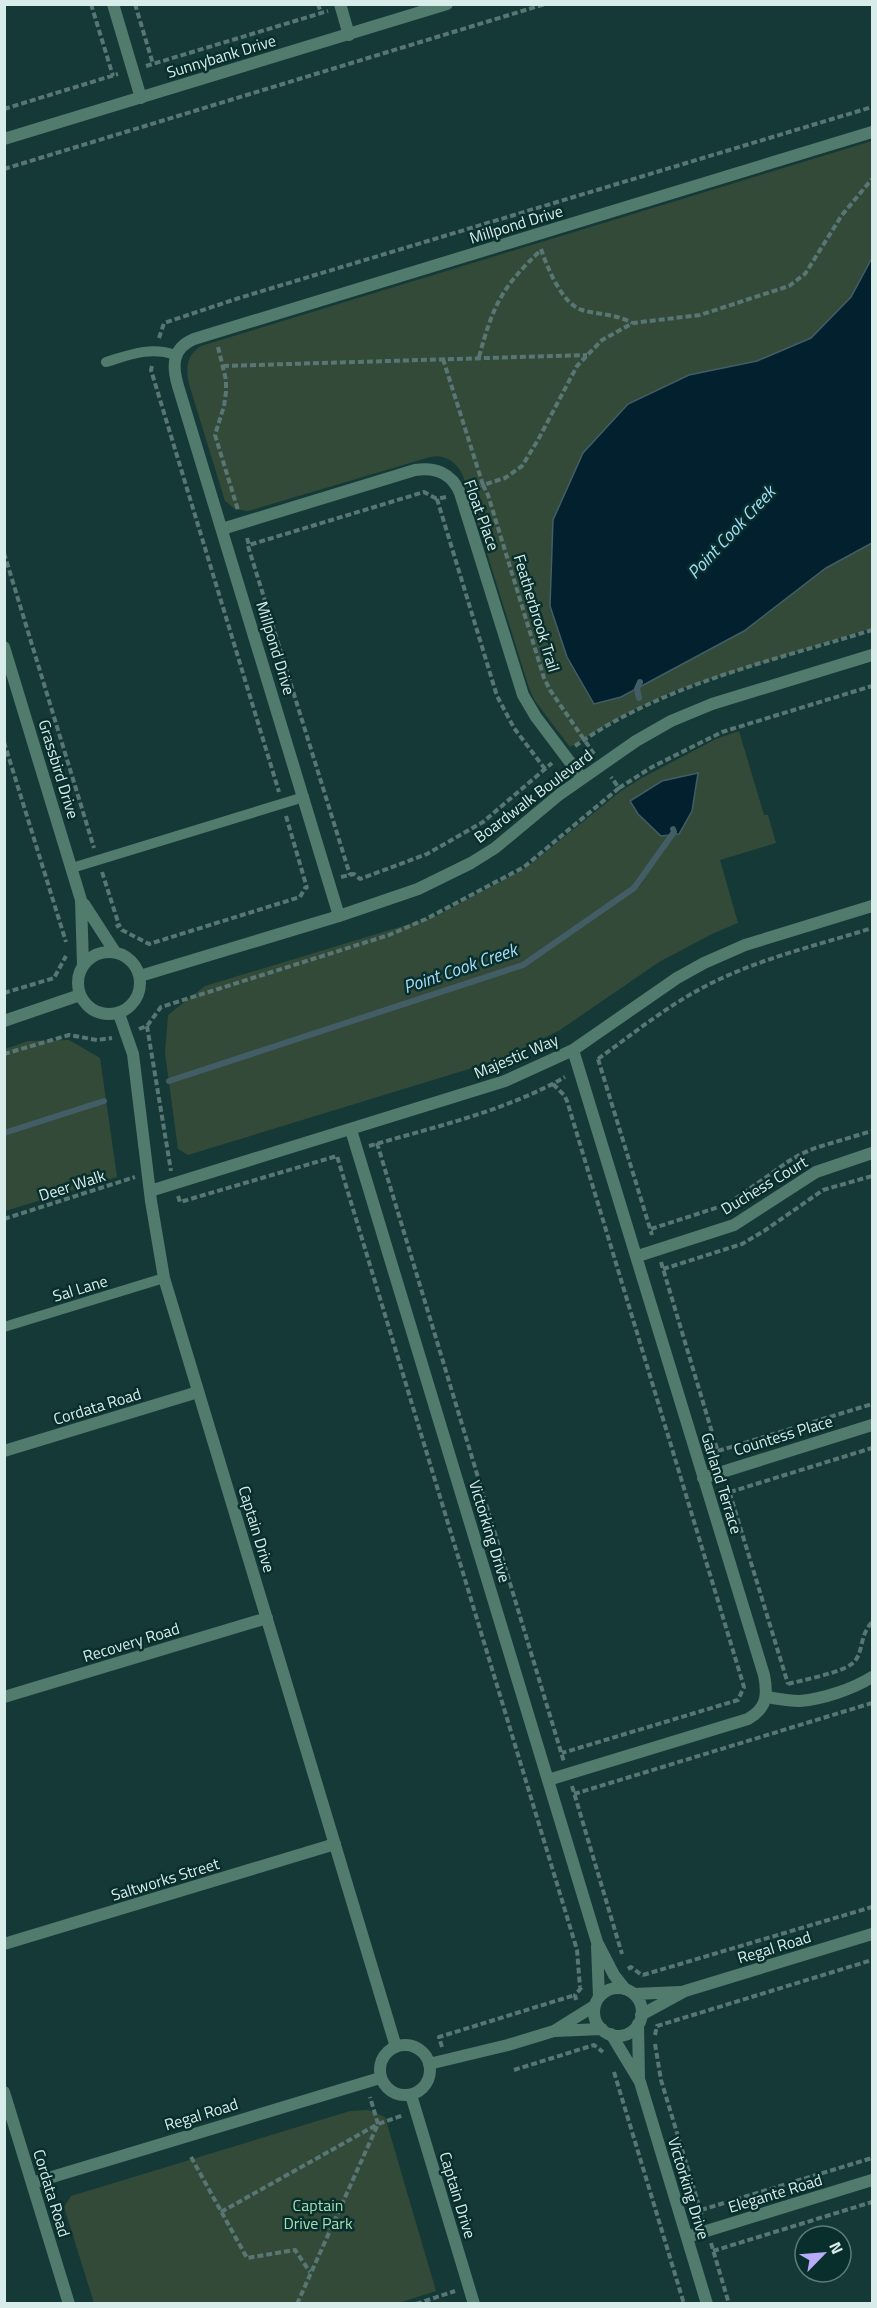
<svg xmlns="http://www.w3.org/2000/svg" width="877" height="2308" font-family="'Titillium Web',sans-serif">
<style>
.park{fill:#344a39}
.water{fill:#02202e;stroke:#425d66;stroke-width:1.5}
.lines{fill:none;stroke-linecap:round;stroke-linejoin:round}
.stream{stroke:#425d66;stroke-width:6}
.path{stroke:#577674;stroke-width:4;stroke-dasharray:6 3;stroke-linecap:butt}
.service{stroke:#517b6d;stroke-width:10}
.minor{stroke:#517b6d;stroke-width:12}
.tertiary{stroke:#517b6d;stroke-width:12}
.labels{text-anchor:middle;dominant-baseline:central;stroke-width:5;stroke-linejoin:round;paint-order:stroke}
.street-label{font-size:16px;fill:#d8ecea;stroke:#092f2d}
.park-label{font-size:16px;fill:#a5dfb3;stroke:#092f2d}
.water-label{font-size:18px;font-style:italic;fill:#a6dcf9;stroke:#092f2d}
</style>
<rect width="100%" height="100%" fill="#153937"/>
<path class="park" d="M872,141V628L677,690L628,713L570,747L535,701L529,688L463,476C457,462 445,454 430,457L248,511L235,509L225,501L189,384C186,367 186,356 201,346Z
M739,731L764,815H768L776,843L720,860L738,923L714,933L659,962L560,1030L512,1054L482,1065L188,1155L178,1149L165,1053L168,1015L205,986L436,916L527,867L621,791L640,779L716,739Z
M69,1040L100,1058L117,1177L5,1211V1049L28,1041Z
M368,2110L385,2117L436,2291L396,2304L94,2303L64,2207L71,2196L350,2111Z"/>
<path class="water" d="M872,258V543L826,568L744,631L621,697L594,704L567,657L550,606L553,520L583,453L628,404L689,375L757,361L811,338L851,297Z
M698,773L692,811L679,834L661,836L638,814L630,801L662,781Z"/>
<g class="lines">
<path class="stream" d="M639,698L637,689L640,682
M169,1081L523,965L634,888L674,832L673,829
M4,1133L104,1101"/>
<path class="path" d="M91,4L113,76
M135,4L153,64
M318,4L321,13
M146,66L328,11
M4,109L118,74
M4,169L545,4
M541,249C547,267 562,304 582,310C599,315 617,314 632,323
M159,338L164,323L239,298L872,107
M218,347L226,380V392L224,406L215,435L238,510
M479,357C493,305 502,287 541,250
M443,359L483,485L473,488
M152,366L151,370L279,792
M223,366L587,355
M446,497L437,499L497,696L514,728L545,769
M247,538L249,545L424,492L437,499
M248,546L350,875
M4,553L94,848
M4,742L66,942
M575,746C663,684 772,661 872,630
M594,754L550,690L544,678L488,495L483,485L505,478L522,466L538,440L577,366L602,340L633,323L700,315L789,286L805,274L842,215L872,179
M619,788L652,767L722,732L872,686
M286,816L307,888
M102,872L119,925
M341,877L354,874L360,879L427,854L483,822L552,763
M116,927L119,925L122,930L149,944L300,897L305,888L308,887
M4,993L54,978L66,956
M147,1026L171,1171
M139,1029L147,1026L161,1007L389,935L426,919L524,867L619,788L611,777
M4,1054L69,1035L97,1040L112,1038
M598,1059L652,1235
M598,1059C638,1030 676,999 720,979C769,956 822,944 872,928
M553,1084L564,1095L567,1101L744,1687L738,1700L562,1753
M377,1143L564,1762
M369,1146C434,1127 506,1111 565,1077
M178,1196L180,1202L337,1156L577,1950L580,1987
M4,1219L135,1177
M651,1229L728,1204L789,1161L801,1154L815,1148L872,1131
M661,1262L720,1459
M663,1269L742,1244L764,1231L823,1190L872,1176
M718,1451L872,1404
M727,1484L788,1684
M730,1492L872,1448
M788,1684C802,1680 847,1672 855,1661C864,1649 859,1637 872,1622
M572,1786L622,1954
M574,1794L872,1703
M628,1969L631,1967L643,1976
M643,1975L872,1907
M576,2000L575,1995L582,1987
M655,2035L657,2026L872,1960
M655,2044L661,2080L703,2219
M442,2047L439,2037L575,1995
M514,2070L594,2045L603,2052
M614,2072L684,2304
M191,2157L247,2258L295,2250L310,2272
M701,2210L872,2158
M221,2212L378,2124L370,2097
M711,2243L729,2304
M713,2251L872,2202
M297,2304L378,2124L404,2115
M416,2304L455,2291"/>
<path class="service" d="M106,362C129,355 151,346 175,355
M72,868L304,797
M4,1327L164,1278"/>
<path class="minor" d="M113,4L141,98
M340,4L349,35
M222,529L415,470C435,467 452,473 460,493L523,695L536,717L582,778
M339,916L178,386C172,366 172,348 194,339L872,132
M351,1130L597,1942L614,1975L625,1989
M150,1191L505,1081L573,1050L677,978L704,963L745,945L872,906
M638,1256L734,1225L816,1172L872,1153
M4,1451L198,1392
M703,1478L872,1425
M4,1697L267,1618
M767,1697C778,1699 789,1701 800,1701C823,1699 853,1689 872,1677
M548,1780L748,1719C767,1708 768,1695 764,1675L573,1050
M4,1944L335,1844
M597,1946L599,1997
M638,2024L639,2078
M611,2034L640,2082L707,2304
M4,2092L69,2304
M32,2183L380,2078
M687,2237L872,2180"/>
<path class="tertiary" d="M4,139L447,4
M4,647L81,900L83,965
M84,904L115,952
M78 983a31 31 0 1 1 62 0a31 31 0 1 1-62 0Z
M140,976L339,916L418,889L471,863L495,848L560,794L636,741L671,721L712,704L872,655
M119,1014L133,1054L151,1201L164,1278L396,2047
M4,1021L80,995
M594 2012a24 24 0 1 1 48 0a24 24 0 1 1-48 0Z
M634,1994L681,1992
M641,2015L685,1991L872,1934
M555,2031L602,2029
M380 2070a25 25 0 1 1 50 0a25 25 0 1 1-50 0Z
M429,2064L508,2045L554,2031L594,2006
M411,2095L474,2304"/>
</g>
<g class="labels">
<g class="street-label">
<text transform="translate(221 56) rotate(-17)">Sunnybank Drive</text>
<text transform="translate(516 224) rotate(-17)">Millpond Drive</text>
<text transform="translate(482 515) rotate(70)">Float Place</text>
<text transform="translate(537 613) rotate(73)">Featherbrook Trail</text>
<text transform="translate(276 648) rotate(73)">Millpond Drive</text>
<text transform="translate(59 769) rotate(73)">Grassbird Drive</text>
<text transform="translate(533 796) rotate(-37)">Boardwalk Boulevard</text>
<text transform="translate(516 1056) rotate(-23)">Majestic Way</text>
<text transform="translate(72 1185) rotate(-18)">Deer Walk</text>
<text transform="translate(764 1185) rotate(-31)">Duchess Court</text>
<text transform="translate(80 1288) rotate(-17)">Sal Lane</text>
<text transform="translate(97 1406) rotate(-17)">Cordata Road</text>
<text transform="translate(783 1435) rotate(-17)">Countess Place</text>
<text transform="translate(722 1483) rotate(73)">Garland Terrace</text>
<text transform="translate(257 1529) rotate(73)">Captain Drive</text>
<text transform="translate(490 1531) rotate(73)">Victorking Drive</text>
<text transform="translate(131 1642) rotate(-17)">Recovery Road</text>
<text transform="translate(165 1879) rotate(-17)">Saltworks Street</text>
<text transform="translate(774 1947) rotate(-17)">Regal Road</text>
<text transform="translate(201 2114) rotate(-17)">Regal Road</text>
<text transform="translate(689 2188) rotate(73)">Victorking Drive</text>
<text transform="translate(52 2193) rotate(73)">Cordata Road</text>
<text transform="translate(775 2193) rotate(-17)">Elegante Road</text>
<text transform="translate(458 2195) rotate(73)">Captain Drive</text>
</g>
<g class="park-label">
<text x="318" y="2205">Captain<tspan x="318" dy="18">Drive Park</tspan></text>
</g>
<g class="water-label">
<text transform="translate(731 532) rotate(-47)">Point Cook Creek</text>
<text transform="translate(460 968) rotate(-19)">Point Cook Creek</text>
</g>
</g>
<rect width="877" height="2308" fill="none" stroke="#d8ecea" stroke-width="12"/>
<g transform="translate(823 2254) rotate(65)"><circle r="28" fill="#092f2d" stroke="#5c7b79" stroke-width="1.5"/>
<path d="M0-4.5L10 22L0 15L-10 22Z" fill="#b9abf7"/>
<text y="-9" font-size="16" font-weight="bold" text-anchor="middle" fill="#d8ecea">N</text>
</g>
</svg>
